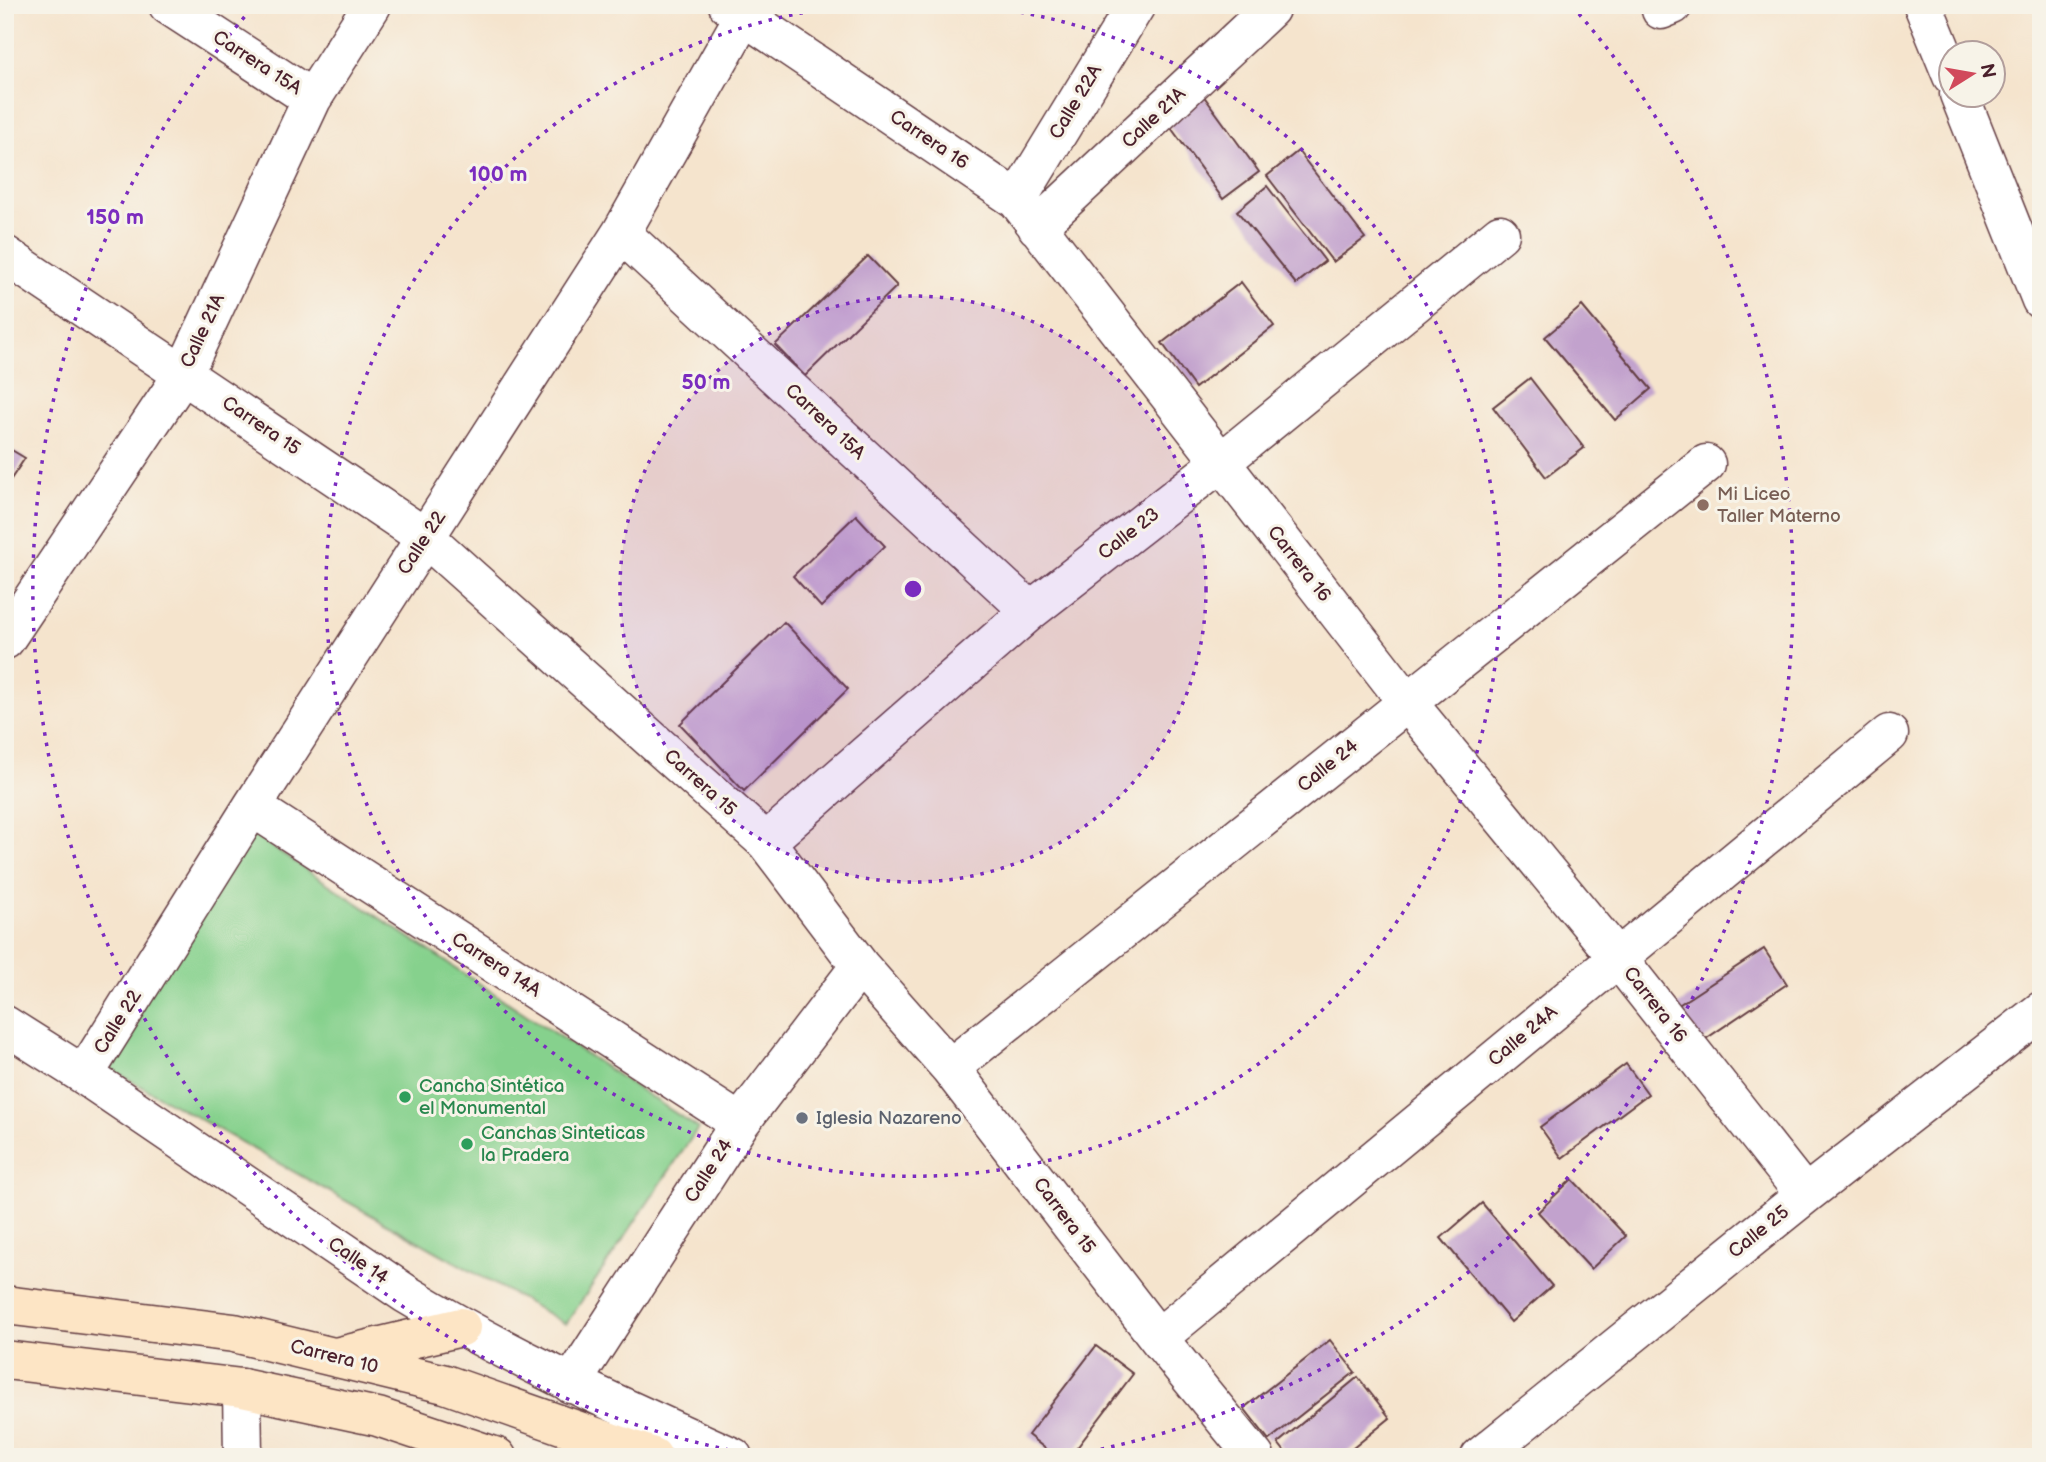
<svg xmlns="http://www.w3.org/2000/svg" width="2046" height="1462" font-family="'Balsamiq Sans',sans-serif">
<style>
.green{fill:#86d18d;stroke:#68785c;stroke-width:2}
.building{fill:#c2a2cd}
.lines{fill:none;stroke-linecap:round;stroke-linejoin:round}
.minor-casing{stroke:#643d43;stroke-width:41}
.secondary-casing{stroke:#643d43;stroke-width:41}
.minor{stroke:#fff;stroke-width:38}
.secondary{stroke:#fde5c5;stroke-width:38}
.ring{fill:none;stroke:#7b2cbf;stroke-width:3.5;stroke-dasharray:3.5 7}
.education-dot{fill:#8d6e63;stroke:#f7f3e8;stroke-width:2.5}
.leisure-dot{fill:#2e9e5b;stroke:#f7f3e8;stroke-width:2.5}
.worship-dot{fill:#6b7280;stroke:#f7f3e8;stroke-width:2.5}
.labels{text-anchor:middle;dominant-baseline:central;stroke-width:6;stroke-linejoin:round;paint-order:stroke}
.street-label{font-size:19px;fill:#4a1f2b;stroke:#f7f3e8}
.education-label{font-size:19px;fill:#785e54;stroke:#f7f3e8;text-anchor:start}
.leisure-label{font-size:19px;fill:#27864d;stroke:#f7f3e8;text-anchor:start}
.worship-label{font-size:19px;fill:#5b616d;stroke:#f7f3e8;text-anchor:start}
.centre{fill:#7b2cbf;stroke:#f7f3e8;stroke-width:3.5}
.ring-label{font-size:21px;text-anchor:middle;font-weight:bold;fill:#7b2cbf;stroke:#f7f3e8;stroke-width:6;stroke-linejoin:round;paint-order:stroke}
</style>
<rect width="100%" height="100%" fill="#f7f3e8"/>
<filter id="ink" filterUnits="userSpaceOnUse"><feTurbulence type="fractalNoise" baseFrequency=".0143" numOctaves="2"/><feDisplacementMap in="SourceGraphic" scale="14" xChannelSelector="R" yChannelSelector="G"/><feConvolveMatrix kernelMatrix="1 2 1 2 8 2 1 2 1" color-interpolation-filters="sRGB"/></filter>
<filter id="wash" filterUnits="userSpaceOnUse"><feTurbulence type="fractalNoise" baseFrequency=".00686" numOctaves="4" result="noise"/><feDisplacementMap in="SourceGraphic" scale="28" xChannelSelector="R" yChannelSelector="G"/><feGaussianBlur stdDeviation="1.57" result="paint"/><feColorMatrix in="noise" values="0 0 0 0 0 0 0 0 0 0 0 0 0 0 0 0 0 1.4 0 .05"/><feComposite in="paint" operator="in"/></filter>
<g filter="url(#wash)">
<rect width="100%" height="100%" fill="#f5e4cd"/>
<path class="green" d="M248,831L698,1128L566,1324L103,1065Z"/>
<g id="blocks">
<path class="building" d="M1203,95L1259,172L1223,199L1166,121Z
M1298,151L1365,238L1333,262L1267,176Z
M1267,186L1325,261L1296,284L1237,211Z
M868,256L897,286L805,376L775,345Z
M1241,282L1274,326L1195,388L1162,343Z
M1582,306L1651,389L1615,420L1545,337Z
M1530,378L1584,448L1546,477L1493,407Z
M5,446L25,458L5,488Z
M856,515L885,546L821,607L793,576Z
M784,622L848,689L744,791L680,724Z
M1764,949L1787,984L1701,1042L1677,1006Z
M1626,1064L1648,1094L1562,1158L1540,1127Z
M1572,1179L1626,1236L1591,1269L1538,1212Z
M1482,1203L1552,1286L1511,1322L1441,1238Z
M1330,1340L1355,1372L1269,1440L1244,1408Z
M1096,1346L1133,1374L1070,1457H1056L1028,1435Z
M1358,1377L1390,1418L1342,1457H1289L1278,1443Z"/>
</g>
</g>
<g filter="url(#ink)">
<use href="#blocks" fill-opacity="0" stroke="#643d43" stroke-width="2"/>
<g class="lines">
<g class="minor-casing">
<path id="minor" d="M168,5L312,99
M728,5L1017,200L1408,703L1617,957L1805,1195
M1923,5L1952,76
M1661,10L1673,5
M1959,94L2041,300
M1017,200L1136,5
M1037,227L1270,9
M621,233L1030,611
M5,255L425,537L766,842L860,966L950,1068L1158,1338L1255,1457
M5,640L184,373L312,99L372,5
M252,807L740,1123
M766,842L1030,611L1220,463L1500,234
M5,1025L84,1075L406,1294C511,1358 622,1407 733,1457
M950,1068L1706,464
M84,1075L252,807L621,233L750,5
M1158,1338L1889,734
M571,1384L740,1123L860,966
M242,1388L243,1457
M1480,1457L1805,1195L2041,1011"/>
</g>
<g class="secondary-casing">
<path id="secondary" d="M5,1305L234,1333L445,1384L653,1457
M340,1356L461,1327
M5,1360L242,1388L378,1417L497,1457"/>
</g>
<use href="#minor" class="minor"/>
<use href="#secondary" class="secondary"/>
</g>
</g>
<circle cx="913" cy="589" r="293" fill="#7b2cbf" fill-opacity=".12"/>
<g class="ring">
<circle cx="913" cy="589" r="293"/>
<path d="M979 6A587 587 0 1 1 847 6"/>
<path d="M760 1456A880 880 0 0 1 254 6M1572 6A880 880 0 0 1 1066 1456"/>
</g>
<circle class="education-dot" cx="1703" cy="505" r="7"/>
<g class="leisure-dot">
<circle cx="405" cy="1097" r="7"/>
<circle cx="467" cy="1144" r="7"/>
</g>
<circle class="worship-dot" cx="802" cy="1118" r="7"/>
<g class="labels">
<g class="street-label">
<text transform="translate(257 63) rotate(33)">Carrera 15A</text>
<text transform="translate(1076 102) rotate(-59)">Calle 22A</text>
<text transform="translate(1154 118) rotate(-43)">Calle 21A</text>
<text transform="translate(929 140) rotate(34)">Carrera 16</text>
<text transform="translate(203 331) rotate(-65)">Calle 21A</text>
<text transform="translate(825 422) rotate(43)">Carrera 15A</text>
<text transform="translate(261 426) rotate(34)">Carrera 15</text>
<text transform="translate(1129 534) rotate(-38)">Calle 23</text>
<text transform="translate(422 543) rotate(-57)">Calle 22</text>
<text transform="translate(1299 564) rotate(52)">Carrera 16</text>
<text transform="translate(1328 766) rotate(-39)">Calle 24</text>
<text transform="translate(700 783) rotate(42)">Carrera 15</text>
<text transform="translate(496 965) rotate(33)">Carrera 14A</text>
<text transform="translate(1655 1005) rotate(52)">Carrera 16</text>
<text transform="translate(118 1022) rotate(-58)">Calle 22</text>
<text transform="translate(1523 1036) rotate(-40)">Calle 24A</text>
<text transform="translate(709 1171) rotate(-57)">Calle 24</text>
<text transform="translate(1064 1216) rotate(53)">Carrera 15</text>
<text transform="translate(1759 1232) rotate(-39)">Calle 25</text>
<text transform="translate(358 1261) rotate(34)">Calle 14</text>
<text transform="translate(334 1357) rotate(14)">Carrera 10</text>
</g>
<g class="education-label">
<text x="1717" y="494">Mi Liceo<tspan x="1717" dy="22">Taller Materno</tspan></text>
</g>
<g class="leisure-label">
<text x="419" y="1086">Cancha Sintética<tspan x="419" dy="22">el Monumental</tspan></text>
<text x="481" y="1133">Canchas Sinteticas<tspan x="481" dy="22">la Pradera</tspan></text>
</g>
<g class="worship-label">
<text x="816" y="1118">Iglesia Nazareno</text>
</g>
</g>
<circle cx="913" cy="589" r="10" class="centre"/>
<g class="ring-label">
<text x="498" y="181">100 m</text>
<text x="115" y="224">150 m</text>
<text x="706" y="389">50 m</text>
</g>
<rect width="2046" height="1462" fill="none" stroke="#f7f3e8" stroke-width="28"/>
<g transform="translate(1972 74) rotate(79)"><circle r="33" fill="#f7f3e8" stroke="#b29e9c" stroke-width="2"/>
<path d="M0-5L12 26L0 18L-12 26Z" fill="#d1495b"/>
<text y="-10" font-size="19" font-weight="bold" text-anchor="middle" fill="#4a1f2b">N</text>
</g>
</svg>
